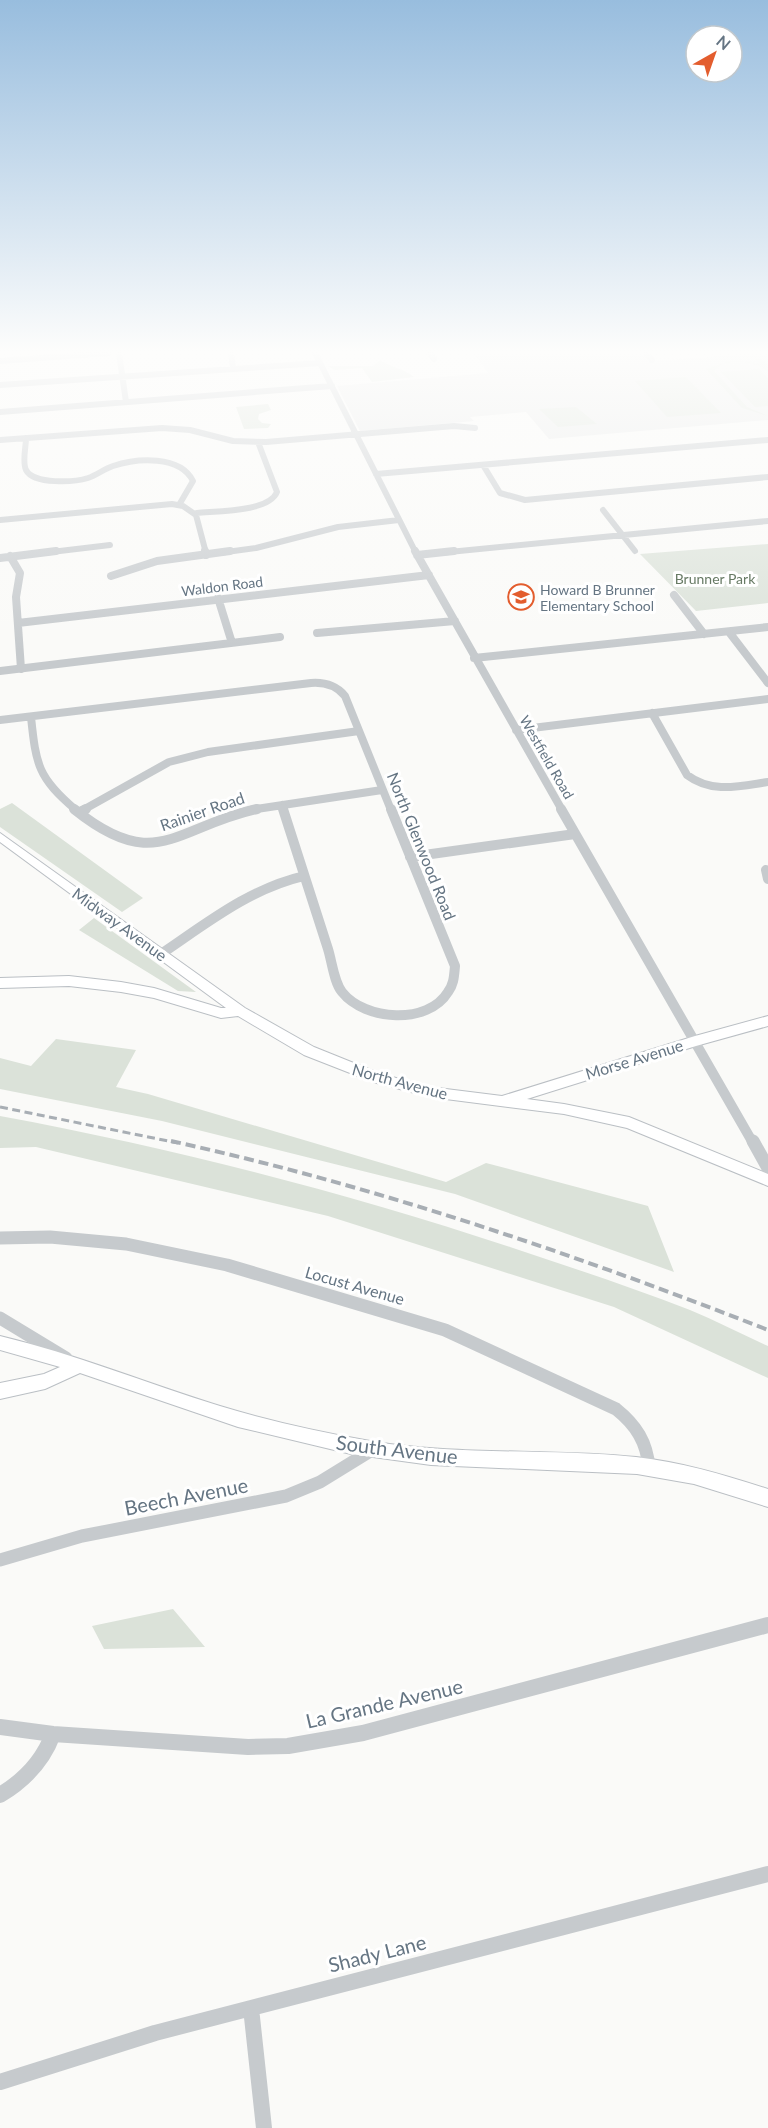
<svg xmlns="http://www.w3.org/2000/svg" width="768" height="2128" font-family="Lato,sans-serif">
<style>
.built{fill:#e8e9e9}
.green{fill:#dbe2d9}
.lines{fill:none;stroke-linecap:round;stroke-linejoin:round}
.secondary-casing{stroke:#babfc4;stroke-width:2}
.street-far4{stroke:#c6cacd;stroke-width:6}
.street-far3{stroke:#c6cacd;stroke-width:8}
.street-far2{stroke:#c6cacd;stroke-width:10}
.street-far1{stroke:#c6cacd;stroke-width:13}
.street{stroke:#c6cacd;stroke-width:16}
.secondary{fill:#fff;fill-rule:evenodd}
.rail-far1{stroke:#a8aeb4;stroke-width:3;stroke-dasharray:8 4.5;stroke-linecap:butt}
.rail{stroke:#a8aeb4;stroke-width:4;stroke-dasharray:10 5;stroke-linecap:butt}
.labels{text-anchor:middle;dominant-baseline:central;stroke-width:6;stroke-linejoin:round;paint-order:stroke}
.far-park-label{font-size:14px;fill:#677a64;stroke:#fff}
.far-street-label{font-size:14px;fill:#657583;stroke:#fff}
.far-poi-label{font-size:14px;fill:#657583;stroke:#fff;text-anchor:start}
.street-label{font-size:16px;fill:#657583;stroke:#fff}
.near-street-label{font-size:20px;fill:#657583;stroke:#fff}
</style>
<rect width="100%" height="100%" fill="#fafaf8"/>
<path class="built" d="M474,353H642L650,361L768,353V420L549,439L526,412L470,417L474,421L360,431L337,386L488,373Z"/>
<path class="green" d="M761,358L768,365V371C755,362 725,356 714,371L747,407L768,416L742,408L706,369L729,361L759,363L755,359Z
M380,360C392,368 403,368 414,377L372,382L362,368L335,370L328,366H373Z
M759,369L768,378V406L755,407L721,372Z
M686,377L721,413L667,417L635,381Z
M268,404L271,410L259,414L258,419L262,423L271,424L268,428L244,429L236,407Z
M576,407L597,424L558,427L539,409Z
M768,544V603L696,611L640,554Z
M12,803L143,898L122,912L0,827V809Z
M94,918L196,992L178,991L79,930Z
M56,1039L136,1050L116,1087L148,1094L446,1182L486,1163L648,1206L674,1272L455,1194L162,1121L0,1089V1058L31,1066Z
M0,1116C173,1148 343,1192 510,1247C570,1267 631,1287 690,1310C716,1321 742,1334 768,1346V1378L614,1307L328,1216L36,1147L0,1148Z
M173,1609L205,1647L104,1649L92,1626Z"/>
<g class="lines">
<g class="secondary-casing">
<path id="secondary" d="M0,833L245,1008L314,1047L381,1074L430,1087L502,1096L695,1036L768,1016V1026L696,1046L527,1099L564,1104L629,1117L768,1174V1186L627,1128L564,1114L430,1097L373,1082L304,1055L238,1016L221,1018L154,998L121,992L69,986L0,988V978L69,976L121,982L154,988L221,1008H226L0,842Z
M0,1336C75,1354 146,1383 220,1406C269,1421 319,1432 370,1441C458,1456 548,1448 636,1457C681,1462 725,1475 768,1489V1507L694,1484L637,1474L431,1465L351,1454L238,1427L80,1373L45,1389L0,1399V1383L44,1374L60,1367L0,1350Z"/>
</g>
<path class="street-far4" d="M119,353L126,402
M231,353L233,368
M315,353L416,553
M430,353L434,359
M646,353L652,360
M0,361L108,353
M0,385L320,363
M0,412L332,386
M26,438C26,447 22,462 26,470C34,485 75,482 88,478C97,475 104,469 113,466C137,458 180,455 193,481L179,505
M0,440L162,428L190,430L233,441L266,442L454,426L475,428
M483,465L500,493L525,500L768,477
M376,474L768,440
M603,510L635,551
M197,513C217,511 269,512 277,492L258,442
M0,520L172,504L183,506L196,515L206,553
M43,553L110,545
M219,553L256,548L338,527L399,520
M439,553L768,521"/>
<path class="street-far3" d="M205,551L206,555
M415,551L562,810
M417,555L454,551
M10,556L20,573L16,597L21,669
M0,558L56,551
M111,576L157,561L230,551
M674,595L704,634
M218,598L232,643
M18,623L429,575
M729,632L768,683
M317,633L455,621
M474,658L768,627
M0,671L280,637
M652,713L687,775C712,794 740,786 768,782
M31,717C36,765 38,778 76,810
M0,720L311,683C325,682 336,685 345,696L391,810
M516,730L768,699
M282,805L284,810
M83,810L169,762L208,752L359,731
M250,810L382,790"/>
<path class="street-far2" d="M74,809C156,875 175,827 257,809
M283,809C298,855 313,902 328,949C332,962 334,982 342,992C365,1021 428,1025 448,992C454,984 454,976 455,966L391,809
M561,809L753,1143
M80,812L86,809
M410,857L575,834
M766,870L768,879
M161,954C207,923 249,889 304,876"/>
<path class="street-far1" d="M753,1141L768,1168
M0,1238L50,1237L126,1244L227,1265L445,1330L616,1409C636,1425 647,1442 649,1468
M0,1318L66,1358
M0,1560L82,1536L286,1496L320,1482L372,1450"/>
<path class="street" d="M0,1727L53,1734L248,1747L288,1746L363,1733L768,1625
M0,1795C25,1780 43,1761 53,1734
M251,2008L264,2128
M0,2082L155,2033L768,1874"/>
<use href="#secondary" class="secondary"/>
<path class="rail-far1" d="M0,1107L178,1143"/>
<path class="rail" d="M171,1141C376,1186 574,1254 768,1330"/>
</g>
<linearGradient id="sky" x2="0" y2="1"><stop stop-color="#98bdde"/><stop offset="0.54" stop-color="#fdfdfc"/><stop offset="1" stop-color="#fdfdfc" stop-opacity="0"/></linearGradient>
<rect width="768" height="651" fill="url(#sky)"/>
<defs>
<g id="school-ring" transform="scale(1.35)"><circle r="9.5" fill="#fff" stroke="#e35d2e" stroke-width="1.5"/><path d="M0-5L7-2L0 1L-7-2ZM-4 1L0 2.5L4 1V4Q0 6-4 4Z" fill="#e35d2e"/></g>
</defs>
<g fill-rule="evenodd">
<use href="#school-ring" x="521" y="597"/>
</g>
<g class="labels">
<g class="far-park-label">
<text x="715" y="578">Brunner Park</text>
</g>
<g class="far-street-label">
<text transform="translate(222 586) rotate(-7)">Waldon Road</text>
<text transform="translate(547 757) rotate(60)">Westfield Road</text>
</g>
<g class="far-poi-label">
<text x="540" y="589">Howard B Brunner<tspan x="540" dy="16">Elementary School</tspan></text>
</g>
<g class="street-label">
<text transform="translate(202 811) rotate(-19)">Rainier Road</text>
<text transform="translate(422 846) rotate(68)">North Glenwood Road</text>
<text transform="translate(120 924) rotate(36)">Midway Avenue</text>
<text transform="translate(634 1059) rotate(-17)">Morse Avenue</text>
<text transform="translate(400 1081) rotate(15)">North Avenue</text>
<text transform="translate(355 1285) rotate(16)">Locust Avenue</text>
</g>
<g class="near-street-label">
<text transform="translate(397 1449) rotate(7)">South Avenue</text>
<text transform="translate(186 1496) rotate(-11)">Beech Avenue</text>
<text transform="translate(384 1703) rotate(-13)">La Grande Avenue</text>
<text transform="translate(377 1953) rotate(-14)">Shady Lane</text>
</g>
</g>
<g transform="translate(714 54) rotate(40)"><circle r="28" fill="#ffffff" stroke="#c1c8cd" stroke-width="1.5"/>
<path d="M0-4.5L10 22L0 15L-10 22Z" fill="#e35d2e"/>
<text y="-9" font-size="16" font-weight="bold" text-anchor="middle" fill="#657583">N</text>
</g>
</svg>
